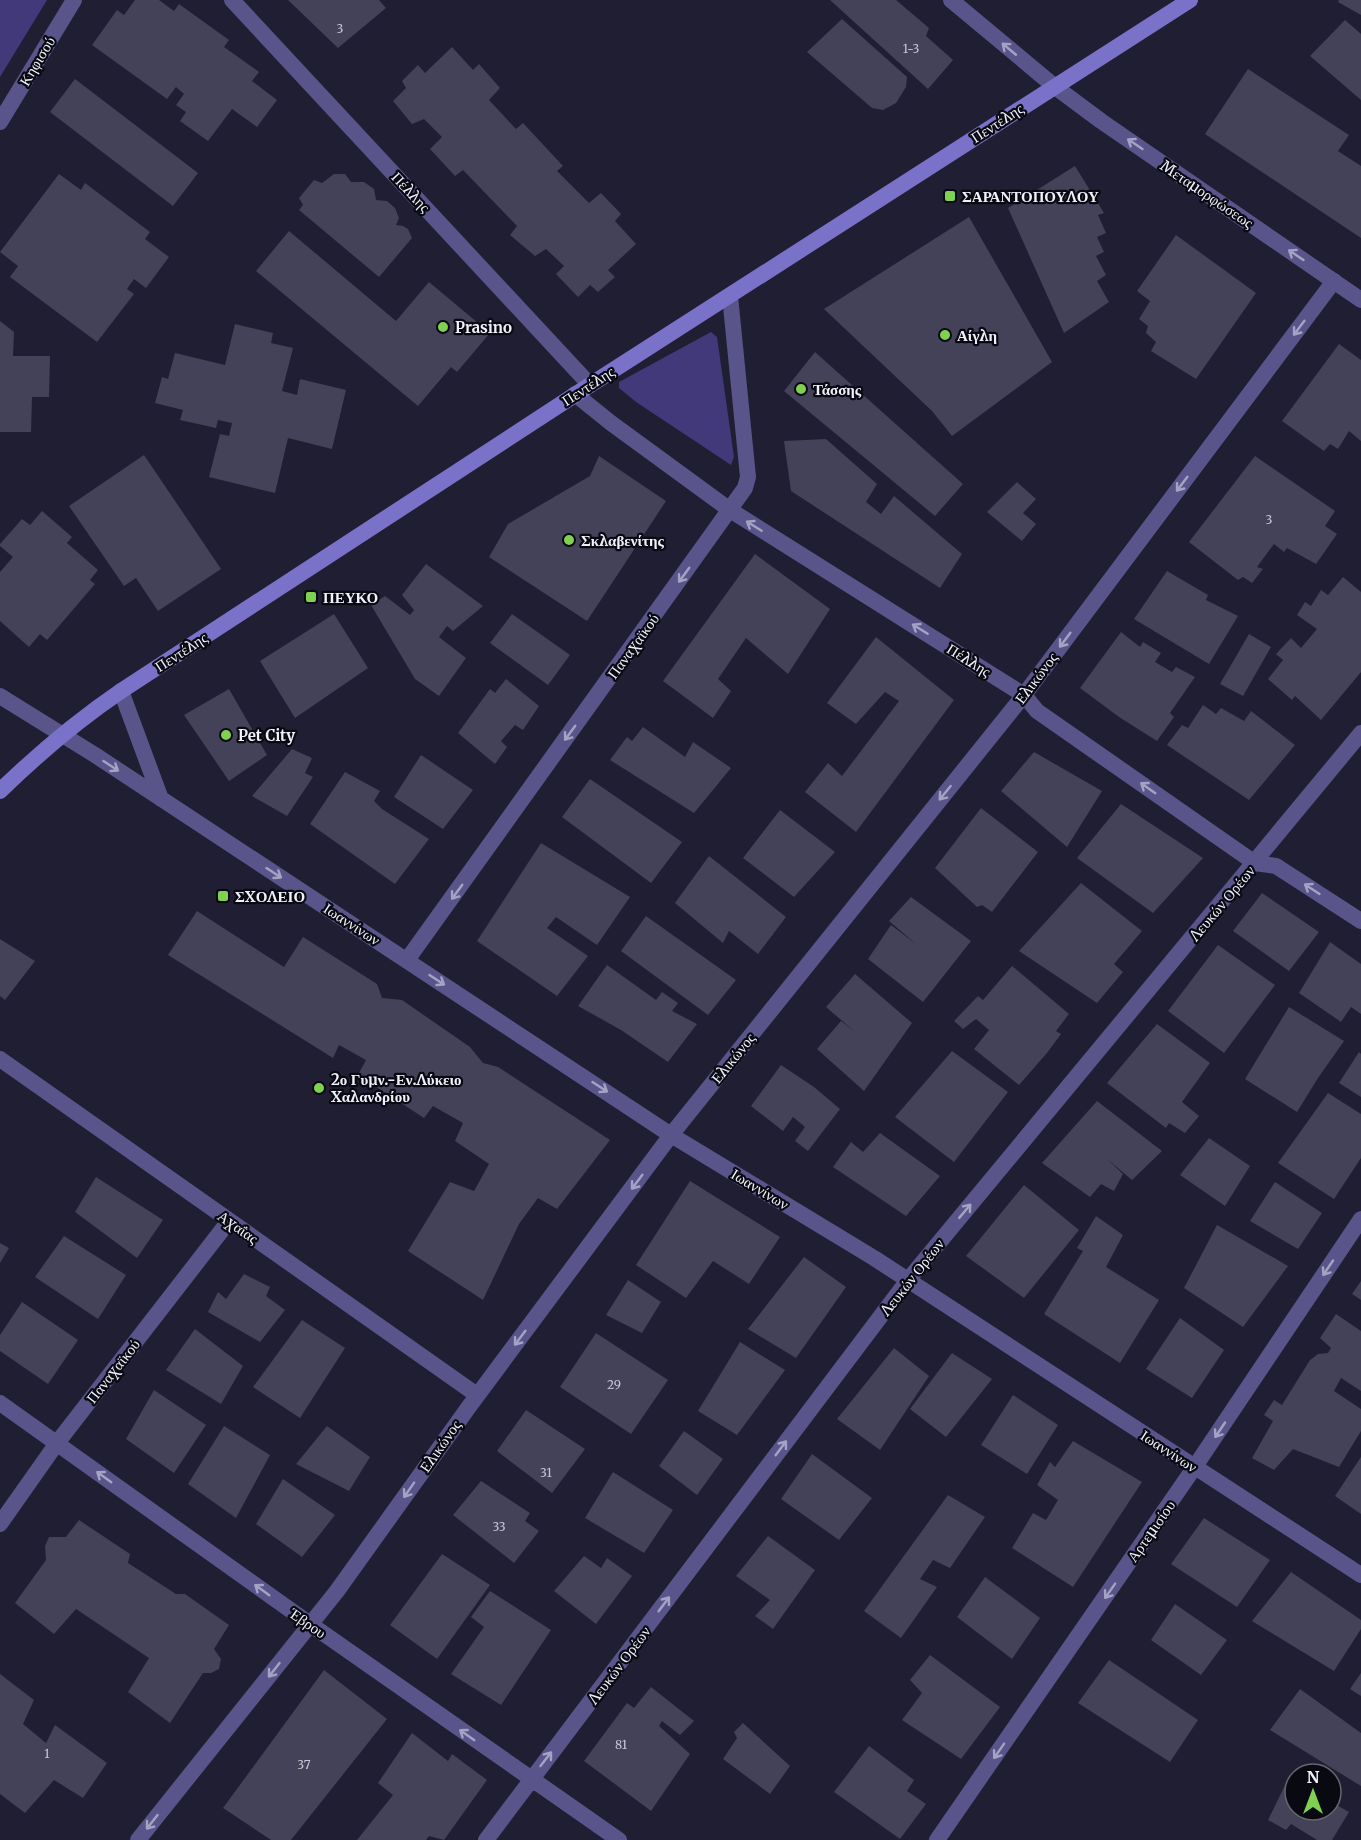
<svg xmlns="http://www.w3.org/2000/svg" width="1361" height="1840" font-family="Merriweather,serif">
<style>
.green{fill:#41397a}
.building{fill:#434258}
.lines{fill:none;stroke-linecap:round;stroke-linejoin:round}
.minor{stroke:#59558b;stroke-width:16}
.tertiary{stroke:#59558b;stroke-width:16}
.secondary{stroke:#7972c8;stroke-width:16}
.oneway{stroke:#a5a3c4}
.poi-dot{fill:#80d051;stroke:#090912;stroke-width:2}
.labels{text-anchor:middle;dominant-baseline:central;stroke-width:4.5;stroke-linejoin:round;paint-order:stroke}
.number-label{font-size:12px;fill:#c6c5d4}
.street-label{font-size:15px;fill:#f1f1fd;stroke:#090912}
.poi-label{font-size:15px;font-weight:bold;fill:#f1f1fd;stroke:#090912;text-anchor:start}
</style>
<rect width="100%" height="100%" fill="#1f1e32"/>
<path class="green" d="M0,0H47L0,77Z
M711,332L717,337L734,457L731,465L636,402L619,388V382Z"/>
<path class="building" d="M135,0H159L174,11L179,4L229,40L224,47L259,72L252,81L277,100L257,127L232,109L208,141L180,121L186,112L176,105L184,94L176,87L167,99L92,45L117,10L124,15Z
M288,0H379L386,8L338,48Z
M830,0H896L929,28L926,36L953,60L928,89Z
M1339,0H1361V15L1338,2Z
M842,19L907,77L906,87L896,103L883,110L872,108L807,52Z
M1345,20L1361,34V100L1310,56Z
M452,47L473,70L479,64L500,88L489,100L516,129L523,123L563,166L557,171L589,203L601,193L621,214L615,221L636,244L608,270L615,277L598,292L590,285L578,297L556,274L564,266L546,249L535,256L510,235L517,226L463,170L455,176L430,149L442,137L424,119L412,124L393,101L406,88L402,81L418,65L425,73Z
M1248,69L1349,135L1338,151L1361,166V238L1205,134Z
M75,79L198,173L173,206L50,112Z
M1075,166L1104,213L1098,215L1106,233L1097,237L1104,252L1096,256L1106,275L1097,281L1109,302L1064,333L1008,208Z
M59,174L81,190L85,183L150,232L145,239L169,257L146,288L134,279L127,289L134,294L97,342L10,277L18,266L0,252Z
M334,174H345L351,182H364L374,189L376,200L387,201L395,208L399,218L396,225L403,226L408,229L412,238L379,277L299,210L303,205L299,198L314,180L322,183Z
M969,217L1052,362L952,436L932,411L824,309Z
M289,231L396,321L429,282L490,333L457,372L451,367L418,406L256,271Z
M1176,235L1256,293L1196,379L1151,351L1156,342L1146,333L1148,326L1139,319L1150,301L1137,291Z
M0,321L14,332L13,356H50L49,397H32L31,432H0Z
M235,324L273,333L271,343L293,348L282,391L297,395L300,379L346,390L332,449L288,438L275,493L209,477L220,434L229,436L232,423L218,420L216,428L180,420L183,410L155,403L162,377L168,379L175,353L225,365Z
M1339,344L1361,360V441L1349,431L1338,449L1330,444L1324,451L1282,421Z
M815,352L963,484L935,516L784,391Z
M826,439L877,484L866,502L881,514L894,496L962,554L940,588L791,491L784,441Z
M144,455L221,569L158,611L136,578L124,586L69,506Z
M599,456L666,501L587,621L489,557L508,524L590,476Z
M1255,456L1335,511L1325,526L1337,534L1316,564L1287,548L1284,552L1274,544L1257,567L1263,569L1252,583L1243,577L1238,580L1189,542Z
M1017,482L1036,499L1023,513L1036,524L1022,541L987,512Z
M42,511L72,537L67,543L98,570L90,580L95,584L47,640L40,634L29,647L0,621V572L13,557L0,546V544L22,519L30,525Z
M755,554L830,609L788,674L746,638L718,679L731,691L713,718L663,681Z
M426,564L483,606L453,631L447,626L439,637L466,658L439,696L415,679L371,605L385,596L410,615L414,610L402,595Z
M1167,571L1208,595L1206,600L1238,616L1209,664L1134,619Z
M1343,577L1361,592V672L1321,720L1295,696L1292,700L1268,679L1283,660L1276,654L1291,638L1301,648L1317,629L1297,615L1305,602L1311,606L1321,590L1328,595Z
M334,614L368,668L295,718L260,661Z
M512,614L570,655L548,685L490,643Z
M1121,632L1140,647L1143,642L1161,653L1155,662L1172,672L1176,667L1195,677L1170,713L1174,717L1157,741L1119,717L1080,688Z
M1249,634L1271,647L1243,696L1220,684Z
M876,637L954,700L856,832L805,792L828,763L842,776L899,701L885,692L856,724L827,703Z
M506,679L539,706L523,730L515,725L501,741L507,747L495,764L458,733L490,689L495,693Z
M229,689L267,755L229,781L184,715Z
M1203,705L1216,714L1221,708L1244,721L1251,711L1295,745L1249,800L1167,745L1182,725L1188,728Z
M643,727L685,757L693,742L731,768L694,813L610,760L627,737L632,741Z
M292,749L312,758L305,773L313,777L287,816L252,796Z
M1034,752L1102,791L1067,847L1001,791Z
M421,755L473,790L443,829L394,797Z
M345,772L380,791L374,801L382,809L429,839L395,884L310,824Z
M590,779L682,842L651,883L562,817Z
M1121,804L1203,858L1153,913L1077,858Z
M981,808L1038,852L992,912L982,905L977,907L935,868Z
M780,810L835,852L794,897L743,858Z
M541,843L630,897L597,945L556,917L547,928L588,956L557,996L477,941Z
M709,856L786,917L758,954L729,931L723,943L675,903Z
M1081,883L1142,931L1114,964L1123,972L1097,1003L1019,951Z
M1262,893L1319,932L1289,971L1233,931Z
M911,897L971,941L923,1002L868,959L891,925L916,944L889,921Z
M197,911L284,967L303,937L377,984L382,998L402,1000L470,1047L483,1063L498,1067L610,1140L557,1209L538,1198L519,1224L483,1300L408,1251L450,1182L474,1191L489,1164L455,1141L463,1123L433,1106L424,1118L358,1075L366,1060L339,1045L333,1058L168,955Z
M646,916L736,980L708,1015L621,951Z
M0,939L35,961L5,1000L0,996Z
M1330,942L1361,964V1014L1351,1007L1341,1022L1299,993Z
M1218,945L1275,985L1224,1053L1168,1011Z
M607,965L656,1000L662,992L678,1003L672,1011L697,1024L668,1062L621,1030L578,1006Z
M1012,966L1069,1014L1056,1031L1061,1034L1047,1053L1019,1085L974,1049L989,1030L976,1019L963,1029L954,1021L978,996L983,1000Z
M855,974L912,1023L864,1091L817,1049L841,1021L855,1032L826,1007Z
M1289,1007L1344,1041L1318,1078L1297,1112L1245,1079Z
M1157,1024L1210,1063L1182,1102L1199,1116L1185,1133L1169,1123L1166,1128L1107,1083Z
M952,1051L1008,1092L954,1162L895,1117Z
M1359,1052L1361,1054V1097L1339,1083Z
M781,1065L814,1087L840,1109L808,1151L795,1141L805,1127L793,1117L783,1131L751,1106Z
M1328,1093L1361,1114V1158L1334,1199L1278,1163Z
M1097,1101L1162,1151L1132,1180L1107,1159L1123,1174L1114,1191L1101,1184L1090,1197L1042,1163Z
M880,1133L940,1176L906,1216L833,1167L851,1142L863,1152Z
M1209,1138L1250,1166L1225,1206L1180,1175Z
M96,1177L163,1220L137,1258L75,1212Z
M690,1181L780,1237L749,1284L713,1261L686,1298L636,1265Z
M1275,1182L1322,1213L1298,1249L1250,1221Z
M1024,1185L1079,1230L1024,1298L966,1256Z
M1096,1216L1123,1235L1106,1267L1159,1300L1120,1363L1044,1314L1083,1251L1077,1248Z
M1217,1225L1288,1266L1243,1327L1184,1288Z
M64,1236L126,1275L98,1319L35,1277Z
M0,1243L9,1248L0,1263Z
M804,1257L846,1287L796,1358L748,1329Z
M244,1274L270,1287L266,1296L285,1310L260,1342L208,1312L218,1292L226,1299Z
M628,1280L661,1302L642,1333L606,1315Z
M1361,1281V1300L1352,1294Z
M22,1302L78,1340L48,1384L0,1351V1335Z
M1336,1314L1361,1331V1391L1341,1378L1334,1391L1361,1409V1431L1339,1467L1293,1449L1274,1470L1252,1458L1273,1421L1264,1415L1274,1400L1282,1405L1310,1360L1318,1354L1328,1353L1331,1348L1320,1338Z
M1180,1318L1224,1350L1192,1398L1146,1369Z
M302,1320L345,1348L300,1418L253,1387Z
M195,1329L243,1366L221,1404L166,1370Z
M596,1333L668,1380L631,1434L560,1387Z
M740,1342L785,1370L737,1435L698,1411Z
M894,1348L929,1376L880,1450L837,1419Z
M952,1353L992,1379L946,1437L910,1409Z
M154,1390L206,1425L174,1473L126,1439Z
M1013,1395L1058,1425L1027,1474L981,1445Z
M526,1410L585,1449L552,1493L497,1451Z
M224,1426L270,1455L236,1518L188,1484Z
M327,1426L370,1457L349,1491L296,1464Z
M684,1431L723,1459L697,1495L659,1466Z
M1073,1441L1142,1482L1073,1587L1012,1548L1033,1513L1046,1520L1058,1500L1037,1485L1050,1462L1055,1467Z
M812,1454L872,1498L839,1540L781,1499Z
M1361,1457V1514L1335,1496Z
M613,1472L673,1510L644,1553L585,1518Z
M283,1479L335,1515L302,1557L256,1524Z
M481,1481L530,1513L525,1521L539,1531L514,1563L453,1515Z
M948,1495L985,1517L950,1568L933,1560L920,1579L937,1587L901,1638L864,1611Z
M1204,1518L1270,1560L1237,1607L1171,1564Z
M79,1520L130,1554L128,1563L176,1594H185L229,1625L214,1649L221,1659L219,1669L211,1673H203L170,1723L128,1692L149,1658L76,1609L54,1634L15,1603L46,1560L45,1546L49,1537H66Z
M768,1536L815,1570L773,1629L755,1616L770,1600L736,1576Z
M442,1554L490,1585L437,1659L390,1625Z
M584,1556L601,1568L607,1558L632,1576L596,1624L554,1591Z
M1291,1572L1361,1620V1629L1334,1671L1252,1621Z
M985,1577L1040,1618L1012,1659L957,1617Z
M490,1591L551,1630L501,1705L451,1674L484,1627L471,1617Z
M1175,1604L1227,1640L1201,1675L1151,1640Z
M930,1655L1000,1707L961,1759L902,1720L922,1693L910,1680Z
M1109,1660L1198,1720L1170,1762L1078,1703Z
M324,1670L387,1719L291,1840H271L223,1808Z
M1361,1673V1696L1350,1689Z
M0,1674L34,1700L23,1724L46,1743L55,1725L107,1763L83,1798L54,1780L25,1813L0,1794Z
M651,1687L694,1721L680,1735L662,1721L659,1726L690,1754L651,1811L584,1761L627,1703L634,1708Z
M1300,1689L1361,1733V1786L1270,1730Z
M743,1723L790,1766L770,1794L723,1759L737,1738L734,1732Z
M412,1733L448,1761L452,1754L487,1780L444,1840L429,1836L426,1840H357L393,1795L378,1783Z
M869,1746L914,1780L907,1791L926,1804L900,1839L834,1792Z
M1289,1777L1295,1780V1810H1331V1802L1349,1812L1332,1840H1317L1291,1824L1286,1830L1268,1820Z"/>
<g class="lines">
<path class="minor" d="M232,0L590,385
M951,0L1054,86
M0,122L74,0
M575,394L611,423L730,510L1024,695L1037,711L1255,863L1276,866L1361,921
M121,691L161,799
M0,696L95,755L671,1135L874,1258L1361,1575
M407,960L745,488L748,477L730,296
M0,1059L477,1395
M0,1403L310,1624L619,1840
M0,1524L57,1443L229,1221
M138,1840L337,1591L468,1408L671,1135L1024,695L1334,281
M486,1840L908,1280L1361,733
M937,1840L1194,1468L1361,1219"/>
<path class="tertiary" d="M1054,86L1101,121L1361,300"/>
<path class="secondary" d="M0,791C38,754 77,721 121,691L590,385L1190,0"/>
</g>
<defs><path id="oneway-shaft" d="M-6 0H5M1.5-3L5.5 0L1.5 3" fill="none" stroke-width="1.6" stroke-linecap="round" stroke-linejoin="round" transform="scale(1.5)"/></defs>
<g class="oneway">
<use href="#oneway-shaft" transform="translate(1009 49) rotate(-140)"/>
<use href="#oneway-shaft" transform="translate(1135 144) rotate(-146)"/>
<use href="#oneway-shaft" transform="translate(1296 255) rotate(-146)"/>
<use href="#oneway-shaft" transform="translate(1299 328) rotate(127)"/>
<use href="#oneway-shaft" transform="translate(1182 484) rotate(127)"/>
<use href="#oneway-shaft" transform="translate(754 526) rotate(-148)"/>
<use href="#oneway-shaft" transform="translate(684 575) rotate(126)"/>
<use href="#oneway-shaft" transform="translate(920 629) rotate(-148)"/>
<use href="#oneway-shaft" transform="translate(1065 640) rotate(127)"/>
<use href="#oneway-shaft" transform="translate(570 733) rotate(126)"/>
<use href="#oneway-shaft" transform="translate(111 766) rotate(33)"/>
<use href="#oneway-shaft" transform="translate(1148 788) rotate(-145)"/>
<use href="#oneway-shaft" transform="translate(945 793) rotate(129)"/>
<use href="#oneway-shaft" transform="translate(274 873) rotate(33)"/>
<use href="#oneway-shaft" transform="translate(1312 889) rotate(-147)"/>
<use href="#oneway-shaft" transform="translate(457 892) rotate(126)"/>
<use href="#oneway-shaft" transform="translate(437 980) rotate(33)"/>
<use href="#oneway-shaft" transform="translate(600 1087) rotate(33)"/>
<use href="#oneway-shaft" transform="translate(637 1182) rotate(127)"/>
<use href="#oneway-shaft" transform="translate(965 1211) rotate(-50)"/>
<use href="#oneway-shaft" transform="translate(1328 1268) rotate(124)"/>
<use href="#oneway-shaft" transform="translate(520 1338) rotate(127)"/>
<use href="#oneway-shaft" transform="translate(1220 1430) rotate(124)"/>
<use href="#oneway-shaft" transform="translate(781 1448) rotate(-53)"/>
<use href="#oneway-shaft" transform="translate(104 1477) rotate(-144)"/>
<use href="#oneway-shaft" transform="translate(409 1490) rotate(125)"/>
<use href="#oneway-shaft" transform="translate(262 1590) rotate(-144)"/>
<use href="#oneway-shaft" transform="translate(1110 1591) rotate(125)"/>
<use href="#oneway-shaft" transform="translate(664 1604) rotate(-53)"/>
<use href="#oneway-shaft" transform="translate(274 1670) rotate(128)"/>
<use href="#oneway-shaft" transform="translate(467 1735) rotate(-145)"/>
<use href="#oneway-shaft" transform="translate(999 1751) rotate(125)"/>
<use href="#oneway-shaft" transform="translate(546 1759) rotate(-52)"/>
<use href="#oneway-shaft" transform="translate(152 1822) rotate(128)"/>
</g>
<g class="poi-dot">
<rect x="944" y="190" width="12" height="12" rx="3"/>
<circle cx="443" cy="327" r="6"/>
<circle cx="945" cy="335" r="6"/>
<circle cx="801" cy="389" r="6"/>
<circle cx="569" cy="540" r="6"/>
<rect x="305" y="591" width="12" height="12" rx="3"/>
<circle cx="226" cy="735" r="6"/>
<rect x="217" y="890" width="12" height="12" rx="3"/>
<circle cx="319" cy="1088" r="6"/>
</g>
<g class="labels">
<g class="number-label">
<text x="340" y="28">3</text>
<text x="911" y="48">1-3</text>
<text x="1269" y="519">3</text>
<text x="614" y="1384">29</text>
<text x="546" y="1472">31</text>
<text x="499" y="1526">33</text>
<text x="621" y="1744">81</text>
<text x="47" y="1753">1</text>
<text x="304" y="1764">37</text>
</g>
<g class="street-label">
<text transform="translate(37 61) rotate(-59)">Κηφισού</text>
<text transform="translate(997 123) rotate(-33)">Πεντέλης</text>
<text transform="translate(411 192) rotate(47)">Πέλλης</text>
<text transform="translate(1207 194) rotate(34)">Μεταμορφώσεως</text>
<text transform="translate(588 386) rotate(-33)">Πεντέλης</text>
<text transform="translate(633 646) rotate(-54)">Παναχαϊκού</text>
<text transform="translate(181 652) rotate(-33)">Πεντέλης</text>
<text transform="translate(969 660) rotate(32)">Πέλλης</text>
<text transform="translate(1036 678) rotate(-53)">Ελικώνος</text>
<text transform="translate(1222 903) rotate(-50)">Λευκών Ορέων</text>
<text transform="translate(352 924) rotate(33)">Ιωαννίνων</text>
<text transform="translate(733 1058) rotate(-51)">Ελικώνος</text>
<text transform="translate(760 1189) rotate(31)">Ιωαννίνων</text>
<text transform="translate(238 1227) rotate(35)">Αχαΐας</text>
<text transform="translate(912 1277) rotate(-52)">Λευκών Ορέων</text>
<text transform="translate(113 1371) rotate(-52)">Παναχαϊκού</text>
<text transform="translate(440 1446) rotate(-55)">Ελικώνος</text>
<text transform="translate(1169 1451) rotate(33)">Ιωαννίνων</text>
<text transform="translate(1151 1531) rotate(-55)">Αρτεμισίου</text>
<text transform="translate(308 1623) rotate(35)">Έβρου</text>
<text transform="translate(619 1665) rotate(-53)">Λευκών Ορέων</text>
</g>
<g class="poi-label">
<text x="962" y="196">ΣΑΡΑΝΤΟΠΟΥΛΟΥ</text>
<text x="455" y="327">Prasino</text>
<text x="957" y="335">Αίγλη</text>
<text x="813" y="389">Τάσσης</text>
<text x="581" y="540">Σκλαβενίτης</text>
<text x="323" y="597">ΠΕΥΚΟ</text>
<text x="238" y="735">Pet City</text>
<text x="235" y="896">ΣΧΟΛΕΙΟ</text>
<text x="331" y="1079">2ο Γυμν.-Εν.Λύκειο<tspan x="331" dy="17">Χαλανδρίου</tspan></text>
</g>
</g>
<g transform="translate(1313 1792)"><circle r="28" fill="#090912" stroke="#666670" stroke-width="1.5"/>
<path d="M0-4.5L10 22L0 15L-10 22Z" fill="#80d051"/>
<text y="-9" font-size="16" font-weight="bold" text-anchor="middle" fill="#f1f1fd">N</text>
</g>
</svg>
